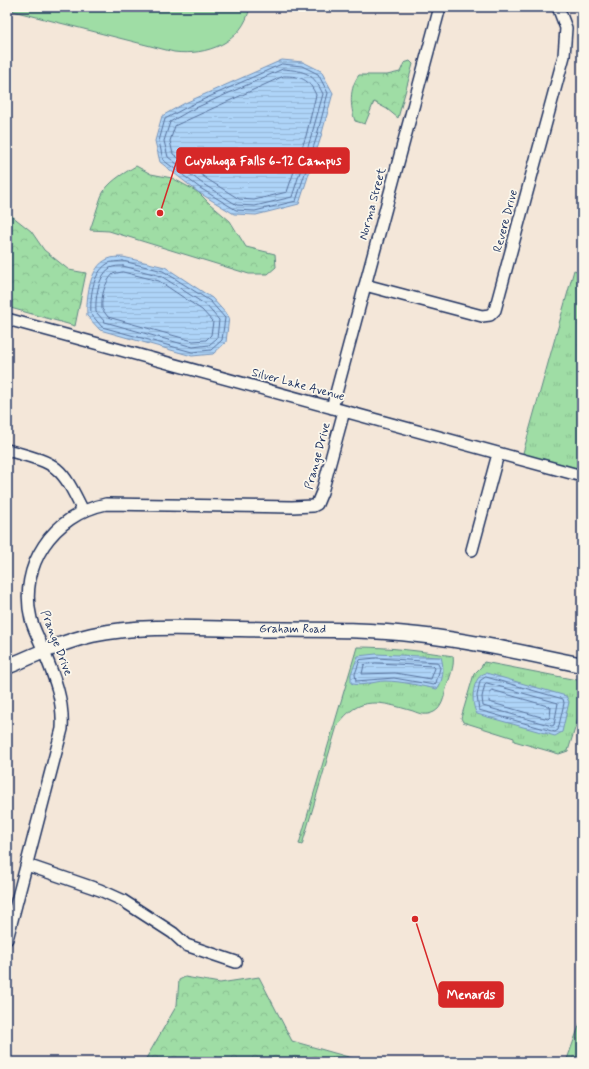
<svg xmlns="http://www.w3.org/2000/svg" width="589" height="1069" font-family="Mynerve,sans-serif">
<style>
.grass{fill:url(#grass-tufts);stroke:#5d8682}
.forest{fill:url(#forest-crowns);stroke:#5d8682}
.pitch{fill:#9fdda5;stroke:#5d8682}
.water{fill:url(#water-rules);stroke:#7392ba}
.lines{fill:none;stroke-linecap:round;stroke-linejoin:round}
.shore{stroke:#56719c;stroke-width:1}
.stream{stroke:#7392ba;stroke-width:2.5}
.minor-casing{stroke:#1b2f5e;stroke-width:14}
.major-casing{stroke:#1b2f5e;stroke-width:17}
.minor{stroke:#fbf7ec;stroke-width:11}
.major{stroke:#fbf7ec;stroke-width:14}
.labels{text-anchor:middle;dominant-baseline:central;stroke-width:3.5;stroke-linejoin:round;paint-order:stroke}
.street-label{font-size:12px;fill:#1b2f5e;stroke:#fbf7ec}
.leader{fill:none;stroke:#d62828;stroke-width:1.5}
.callout-dot{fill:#d62828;stroke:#fbf7ec;stroke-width:1.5}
.callout{fill:#d62828;stroke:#d62828;stroke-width:1.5}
.callout-label{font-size:13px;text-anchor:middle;font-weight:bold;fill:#fff}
</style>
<defs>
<pattern id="grass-tufts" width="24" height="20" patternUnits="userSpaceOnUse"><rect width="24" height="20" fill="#9fdda5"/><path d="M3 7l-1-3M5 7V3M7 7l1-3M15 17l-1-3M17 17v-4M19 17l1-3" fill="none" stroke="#88be90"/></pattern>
<pattern id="forest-crowns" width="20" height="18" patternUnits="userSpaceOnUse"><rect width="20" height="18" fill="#9fdda5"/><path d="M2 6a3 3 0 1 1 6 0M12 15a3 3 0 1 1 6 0" fill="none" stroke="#88be90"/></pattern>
<pattern id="water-rules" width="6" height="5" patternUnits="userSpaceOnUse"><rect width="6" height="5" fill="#aed4f8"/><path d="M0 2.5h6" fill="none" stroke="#95b6d7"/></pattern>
</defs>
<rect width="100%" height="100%" fill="#f4e7d9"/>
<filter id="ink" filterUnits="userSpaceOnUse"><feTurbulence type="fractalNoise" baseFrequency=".025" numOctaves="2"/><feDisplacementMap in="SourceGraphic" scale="8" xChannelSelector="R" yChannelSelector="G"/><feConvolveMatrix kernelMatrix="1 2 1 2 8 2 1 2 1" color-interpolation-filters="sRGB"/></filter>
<g filter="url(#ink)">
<path class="grass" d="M574,270L582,273V476L521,460Z
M357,647C389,647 421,651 453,656C455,666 449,679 446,689C444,697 442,708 434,712C426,716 420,714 413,711C381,702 359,694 337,726L302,845L299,844Z
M484,662L582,681V706L568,751L559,754L514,741V738L463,722L461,718L474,674L481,667Z"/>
<path class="forest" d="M410,61L413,64L398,118L387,109L374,102L365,124L355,121C350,106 349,88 359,75H387L400,72L404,63Z
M136,166L151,174L172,178L198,192L210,204L230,221L246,247L275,254L276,267L268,274H249L109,231L90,230C94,219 97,208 101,197C106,183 124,173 136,166Z
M7,212L31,231L44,250L69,270L86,273L75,326L7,307Z
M185,977L220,983L259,977L292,1041L366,1062H144L177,1005L179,980Z
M582,1018V1062H566Z"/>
<path class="pitch" d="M14,7H250C243,43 206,56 174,52L13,11Z"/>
<path class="water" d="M282,60L303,62L321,71L333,93L320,140L299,204L256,215L234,214L198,192L160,162L155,141L162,116L185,103Z
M123,257L165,267L212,298L229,317L226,342L213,354L192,356L100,330L87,316C86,300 89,266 108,259C112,257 119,257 123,257Z
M376,654L441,657C444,667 444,680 437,689C420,686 402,681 385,681C373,681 361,688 351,683V674L358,656Z
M486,673L566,696L569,702L562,732L555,736L477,714C470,703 472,676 486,673Z"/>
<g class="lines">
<path class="shore" d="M282,64L302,66L318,74L328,93L316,139L296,201L255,211L236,210L200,188L163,160L159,141L165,119L187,107Z
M283,69C306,71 313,73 323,94L311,137L292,197L255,206L237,205L203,184L168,157L164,141L170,122L189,111Z
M284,76C301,76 309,79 316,95L306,136L287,192L254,200L239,199L207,179L173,154L170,141L175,126Z
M123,261L163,271L210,301L225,318L222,340L211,350L192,352L102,327L91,314C90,298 92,274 107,264C111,261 118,262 123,261Z
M123,266L161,276L206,305L219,320L217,338L209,345L193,347L105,322L96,312C95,300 98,275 110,268C114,266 119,266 123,266Z
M123,272L159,281L202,310L213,322L211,335L206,340L193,341L108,317L102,309C101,297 104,283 113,274Z
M377,658L437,662L440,668L436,683L434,685L394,678L356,681L355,674L360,660Z
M376,663L433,666L435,668L431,679L395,673L362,674L364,665Z
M486,677L563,699L564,703L558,730L555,732L479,710L477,696L480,681Z
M487,683L558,703L554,725L552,726L483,706L482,697L485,684Z
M492,690L551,707L550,717L548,719L489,702L490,692Z"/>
<path class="stream" d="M581,766H582"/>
<g class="minor-casing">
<path id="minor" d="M365,285L482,316L490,315L495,310L564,56L566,28L558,7
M7,319L582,476
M332,408L440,7
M7,450C57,464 60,463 83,511
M472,550L498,454
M27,865L100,890L122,900L173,933L186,945L236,962
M7,939L62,729C64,696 52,672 40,642C37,635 33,627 31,619C18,566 53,515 106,504L292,507L313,506L317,504L322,492L344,411"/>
</g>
<g class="major-casing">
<g id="major">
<path id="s1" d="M7,667C35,655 62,642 92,635C140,625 191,628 240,629C299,630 359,628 418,635C473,641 528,654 582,665"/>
</g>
</g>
<use href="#minor" class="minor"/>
<use href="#major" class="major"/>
</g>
</g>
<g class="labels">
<g class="street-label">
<text transform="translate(373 204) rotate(-75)">Norma Street</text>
<text transform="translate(506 221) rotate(-75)">Revere Drive</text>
<text transform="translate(298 385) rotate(15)">Silver Lake Avenue</text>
<text transform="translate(318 456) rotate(-75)">Prange Drive</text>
<text stroke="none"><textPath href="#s1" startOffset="292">Graham Road</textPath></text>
<text transform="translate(56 643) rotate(69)">Prange Drive</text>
</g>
</g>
<path class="leader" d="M160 213L177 160M415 919L439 994"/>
<g class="callout-dot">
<circle cx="160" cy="213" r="4"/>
<circle cx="415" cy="919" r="4"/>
</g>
<g class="callout">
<rect x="177" y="148" width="172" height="25" rx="4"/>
<rect x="439" y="982" width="64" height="25" rx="4"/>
</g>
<g class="callout-label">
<text x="263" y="165">Cuyahoga Falls 6-12 Campus</text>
<text x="471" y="999">Menards</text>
</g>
<rect width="589" height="1069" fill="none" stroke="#fbf7ec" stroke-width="24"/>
<rect x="12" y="12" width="565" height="1045" fill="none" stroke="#1b2f5e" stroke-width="1.5" filter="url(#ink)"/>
</svg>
